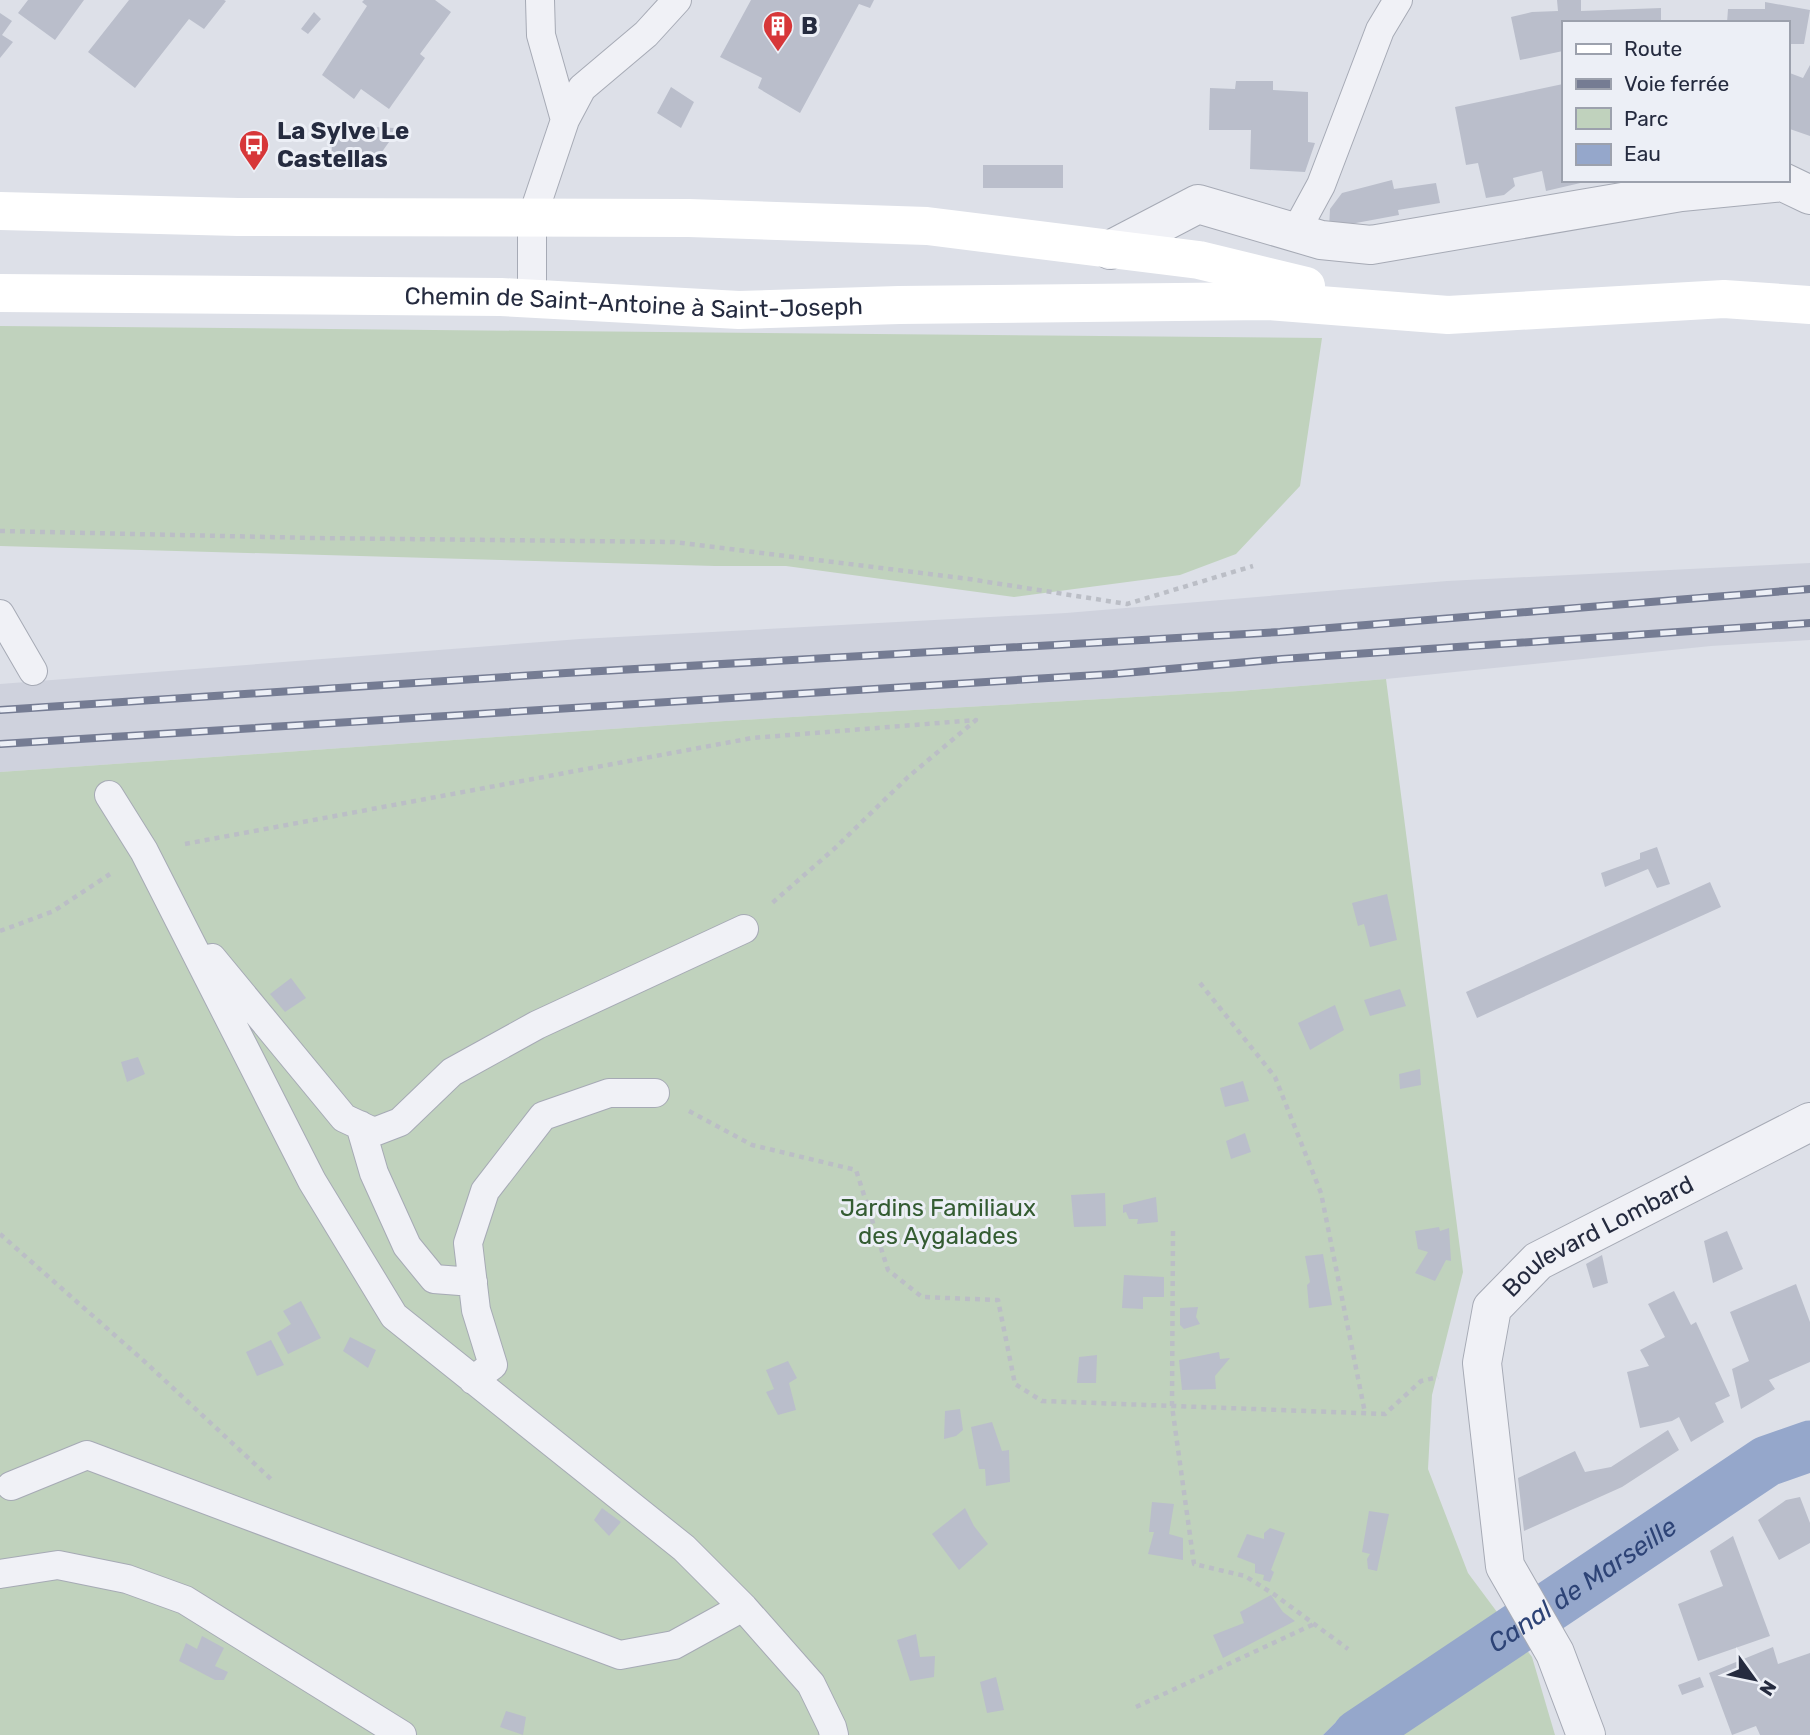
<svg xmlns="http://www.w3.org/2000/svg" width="1810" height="1735" font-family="Rubik,sans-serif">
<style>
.built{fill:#cfd2dd}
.green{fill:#c0d2bd}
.water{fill:#95a7cb}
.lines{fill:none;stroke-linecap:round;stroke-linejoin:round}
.canal{stroke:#95a7cb;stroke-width:51}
.building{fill:#babecb}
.lane-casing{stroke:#a6aab5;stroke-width:30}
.street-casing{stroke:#a6aab5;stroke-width:40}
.path{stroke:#bbbec6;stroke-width:4.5;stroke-dasharray:5 5;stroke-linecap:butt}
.lane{stroke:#f0f1f6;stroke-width:28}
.street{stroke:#f0f1f6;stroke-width:38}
.secondary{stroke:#fff;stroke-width:38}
.rail-casing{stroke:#757c93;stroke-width:8}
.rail{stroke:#eceff6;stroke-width:5;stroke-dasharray:16;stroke-linecap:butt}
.labels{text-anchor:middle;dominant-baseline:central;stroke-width:6;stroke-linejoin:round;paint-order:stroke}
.poi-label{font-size:24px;font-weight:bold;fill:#252b3f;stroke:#eceff6;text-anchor:start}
.street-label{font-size:24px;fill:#252b3f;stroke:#eceff6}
.park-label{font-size:24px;fill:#345c32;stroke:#eceff6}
.water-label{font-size:26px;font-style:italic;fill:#2d4376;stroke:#eceff6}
</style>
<rect width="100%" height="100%" fill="#dde0e8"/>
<path class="built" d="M1810,563V640L1711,646L1386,679L1239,691L725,721L0,772V684L580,639L1066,613L1447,581Z"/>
<path class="green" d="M0,326L1322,338L1300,486L1236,554L1180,575L1014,597L786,566H715L0,546Z
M1386,679L1463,1272L1432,1395L1428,1469L1468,1573L1497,1612L1338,1720L1323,1735H0V772L725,721L1239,691Z
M1523,1645L1532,1657L1555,1735H1390Z"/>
<path class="water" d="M1497,1612L1523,1645L1390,1735H1323L1338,1720Z"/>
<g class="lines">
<path class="canal" id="s1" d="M1358,1735L1767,1461L1810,1446"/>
</g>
<path class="building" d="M28,0H84L55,40L18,13Z
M129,0H224L226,1L204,29L189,19L135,88L88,52Z
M364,0H435L451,12L420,54L425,58L389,109L361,89L354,99L322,75L367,6L362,2Z
M751,0H874L870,8L859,4L800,113L758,88L762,78L720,57Z
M1557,0H1581V11L1661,8V23H1563V51L1520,60L1511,17L1532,12L1558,11Z
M1765,2L1810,10L1804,44H1787V23H1727L1728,9H1765Z
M314,12L321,19L308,34L301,29Z
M0,13L12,21L2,35L13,42L0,58Z
M1810,65V136L1787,128V72L1803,78Z
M1236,81H1273V90L1308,92V142L1315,143L1305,172L1250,169L1251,130H1209L1210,88L1235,89Z
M1563,84V180L1589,181L1546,191L1542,171L1513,178L1515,186L1504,195L1486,198L1478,163L1466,165L1455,107Z
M671,87L694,102L681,128L657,113Z
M331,125L395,128L394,135L379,156L332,155Z
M983,165H1063V188H983Z
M1392,180L1394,189L1436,183L1440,203L1398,210L1399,215L1329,228L1330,209L1342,193Z
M1657,847L1670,884L1657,888L1648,869L1605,887L1601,873L1640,859V853Z
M1710,882L1721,907L1477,1018L1466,992Z
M1387,894L1397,940L1370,947L1364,924L1358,926L1352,903Z
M291,978L306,998L285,1012L270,994Z
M1400,989L1406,1006L1370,1016L1364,1000Z
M1335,1005L1344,1030L1310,1050L1298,1023Z
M138,1057L145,1074L127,1082L121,1062Z
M1420,1069L1421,1085L1400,1089L1399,1074Z
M1243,1081L1249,1101L1225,1107L1220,1088Z
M1245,1133L1251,1152L1231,1159L1226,1141Z
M1105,1193L1106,1226L1074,1227L1071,1195Z
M1156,1197L1158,1222L1137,1224L1138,1219H1129L1126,1212L1123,1213V1205Z
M1439,1227L1440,1231L1449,1228L1451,1261L1446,1260L1435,1281L1415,1273L1428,1252L1418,1249L1415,1231Z
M1727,1231L1743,1269L1713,1283L1704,1241Z
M1323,1254L1332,1305L1309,1308L1307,1285L1310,1282L1305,1256Z
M1602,1255L1608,1283L1593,1288L1586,1264Z
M1124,1275L1164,1277V1297H1143V1309L1122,1308Z
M1796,1284L1810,1322V1362L1769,1380L1775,1389L1741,1409L1732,1369L1749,1361L1730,1312Z
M1674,1291L1691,1325L1696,1322L1730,1396L1715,1403L1724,1422L1691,1442L1679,1417L1672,1421L1640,1428L1627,1372L1649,1366L1640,1350L1665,1337L1648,1304Z
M301,1301L321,1338L288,1354L277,1333L291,1324L283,1311Z
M1198,1307L1196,1317L1200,1324L1184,1329L1180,1325V1308Z
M350,1337L376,1350L368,1368L343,1351Z
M271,1340L284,1365L257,1376L246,1352Z
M1219,1352L1220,1359L1230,1358L1215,1376L1216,1389L1182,1390L1179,1360Z
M1097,1355L1096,1383H1077L1079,1357Z
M788,1361L797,1378L789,1383L796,1410L778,1415L766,1392L774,1389L766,1370Z
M960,1409L963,1430L956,1436L944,1439L945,1411Z
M992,1422L1002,1451L1009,1450L1010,1482L986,1486L985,1469H979L971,1427Z
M1668,1430L1679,1450L1622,1487L1524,1531L1518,1478L1575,1451L1585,1472L1611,1467Z
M1800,1497L1810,1523V1543L1779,1560L1758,1520L1786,1500Z
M1152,1502L1174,1504L1169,1534L1183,1538V1560L1148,1554L1154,1532H1149Z
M602,1508L621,1522L609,1536L594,1520Z
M965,1508L974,1526L988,1544L959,1570L932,1534Z
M1369,1511L1389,1514L1377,1571L1368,1569L1367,1559L1370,1554L1362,1552Z
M1270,1528L1285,1533L1271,1570L1274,1572L1270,1582L1263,1580L1264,1575L1255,1573V1564L1237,1557L1247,1534L1264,1539V1533Z
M1733,1536L1770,1636L1698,1661L1678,1604L1723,1586L1710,1551Z
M1271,1595L1283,1612L1295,1621L1223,1658L1213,1635L1244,1623L1240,1612Z
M916,1634L920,1657L935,1656L934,1677L910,1681L897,1640Z
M202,1636L224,1648L215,1666L228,1672L224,1680H215L179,1661L186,1643L197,1649Z
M1773,1647L1778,1664L1810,1653V1735H1760L1756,1726L1732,1735L1709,1673Z
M996,1677L1004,1710L987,1713L980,1682Z
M1700,1677L1704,1687L1682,1695L1678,1685Z
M506,1711L526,1717L523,1735L500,1727Z"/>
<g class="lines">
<g class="lane-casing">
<path id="lane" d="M540,0L541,35L565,120
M1296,231L1321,185L1380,30L1398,0
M532,299V218L565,120L582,88L646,34L677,0
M0,614L33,671
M109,795L144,851L312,1181L394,1316L684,1548L743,1607L811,1684L832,1727L834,1735
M212,958L344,1118L374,1132L400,1122L452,1072L537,1025L744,929
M360,1125L374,1173L407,1246L434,1279L473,1282
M473,1380L493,1365L476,1310L468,1243L485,1191L543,1116L609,1093H655
M11,1486L87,1455L620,1655L674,1645L743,1607
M0,1574L58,1565L127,1579L185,1600L402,1735"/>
</g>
<g class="street-casing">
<g id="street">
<path d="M1110,250L1198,204L1321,240L1371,245L1681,192L1783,182L1810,195"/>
<path id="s2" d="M1586,1735L1555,1653L1505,1566L1482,1363L1492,1308L1538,1261L1810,1122"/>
</g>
</g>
<path class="path" d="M0,531L313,538L674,542L969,579L1127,604L1253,566
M185,844L752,738L976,720L908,777L834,849L771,904
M0,931L54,911L110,874
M1200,983L1275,1077L1321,1193L1365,1413
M689,1111L752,1145L856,1170L888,1270L922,1297L998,1300L1015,1384L1042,1401L1385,1414L1421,1381L1438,1377
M1173,1231L1172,1406L1194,1564L1245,1576L1275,1595L1348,1649
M0,1234L144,1361L272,1480
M1136,1707L1314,1624"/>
<use href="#lane" class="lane"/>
<use href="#street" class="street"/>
<g class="secondary">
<path d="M0,211L238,217L689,218L927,226L1199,260L1306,286"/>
<path id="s3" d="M0,293L501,297L739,310L899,305L1268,301L1448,315L1724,299L1810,305"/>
</g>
<g class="rail-casing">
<path id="rail" d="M0,710L566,673L1280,632L1810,589
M0,744L1113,674L1282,659L1810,623"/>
</g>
<use href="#rail" class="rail"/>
</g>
<defs>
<g id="building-pin" transform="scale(1.575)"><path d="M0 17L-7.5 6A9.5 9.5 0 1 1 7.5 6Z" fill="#d73739" stroke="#eceff6"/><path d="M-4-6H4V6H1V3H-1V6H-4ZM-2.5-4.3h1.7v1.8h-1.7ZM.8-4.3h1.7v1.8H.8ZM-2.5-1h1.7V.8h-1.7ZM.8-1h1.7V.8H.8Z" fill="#fff"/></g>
<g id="bus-pin" transform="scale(1.575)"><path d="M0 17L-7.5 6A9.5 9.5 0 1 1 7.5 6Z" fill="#d73739" stroke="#eceff6"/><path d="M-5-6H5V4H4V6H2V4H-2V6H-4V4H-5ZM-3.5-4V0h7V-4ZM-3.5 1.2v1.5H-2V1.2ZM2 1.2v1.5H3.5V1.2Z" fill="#fff"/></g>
</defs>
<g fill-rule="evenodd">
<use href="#building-pin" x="778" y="26"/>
<use href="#bus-pin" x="254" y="145"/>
</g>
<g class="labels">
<g class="poi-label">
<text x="801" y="26">B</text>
<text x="277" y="131">La Sylve Le<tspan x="277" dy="28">Castellas</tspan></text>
</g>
<g class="street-label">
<text stroke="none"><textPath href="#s3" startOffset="634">Chemin de Saint-Antoine à Saint-Joseph</textPath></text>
<text stroke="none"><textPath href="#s2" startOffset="578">Boulevard Lombard</textPath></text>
</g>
<g class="park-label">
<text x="938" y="1208">Jardins Familiaux<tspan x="938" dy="28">des Aygalades</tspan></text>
</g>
<g class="water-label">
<text stroke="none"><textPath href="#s1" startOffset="270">Canal de Marseille</textPath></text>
</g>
</g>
<rect x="1562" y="21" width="228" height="161" fill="#eceff6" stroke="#9ca1ad" stroke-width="2"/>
<rect x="1576" y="44" width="35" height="10" fill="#ffffff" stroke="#9ca1ad" stroke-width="2"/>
<text x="1624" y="56" font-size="21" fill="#252b3f">Route</text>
<rect x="1576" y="79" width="35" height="10" fill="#757c93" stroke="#9ca1ad" stroke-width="2"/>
<text x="1624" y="91" font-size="21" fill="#252b3f">Voie ferrée</text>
<rect x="1576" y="108" width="35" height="21" fill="#c0d2bd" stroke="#9ca1ad" stroke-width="2"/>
<text x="1624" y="126" font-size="21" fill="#252b3f">Parc</text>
<rect x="1576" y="144" width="35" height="21" fill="#95a7cb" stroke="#9ca1ad" stroke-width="2"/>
<text x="1624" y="161" font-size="21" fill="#252b3f">Eau</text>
<g transform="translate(1754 1679) rotate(123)" stroke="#eceff6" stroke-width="5" paint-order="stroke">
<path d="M0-5L12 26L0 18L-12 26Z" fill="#252b3f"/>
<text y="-10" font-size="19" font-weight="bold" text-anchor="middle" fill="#252b3f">N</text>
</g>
</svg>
